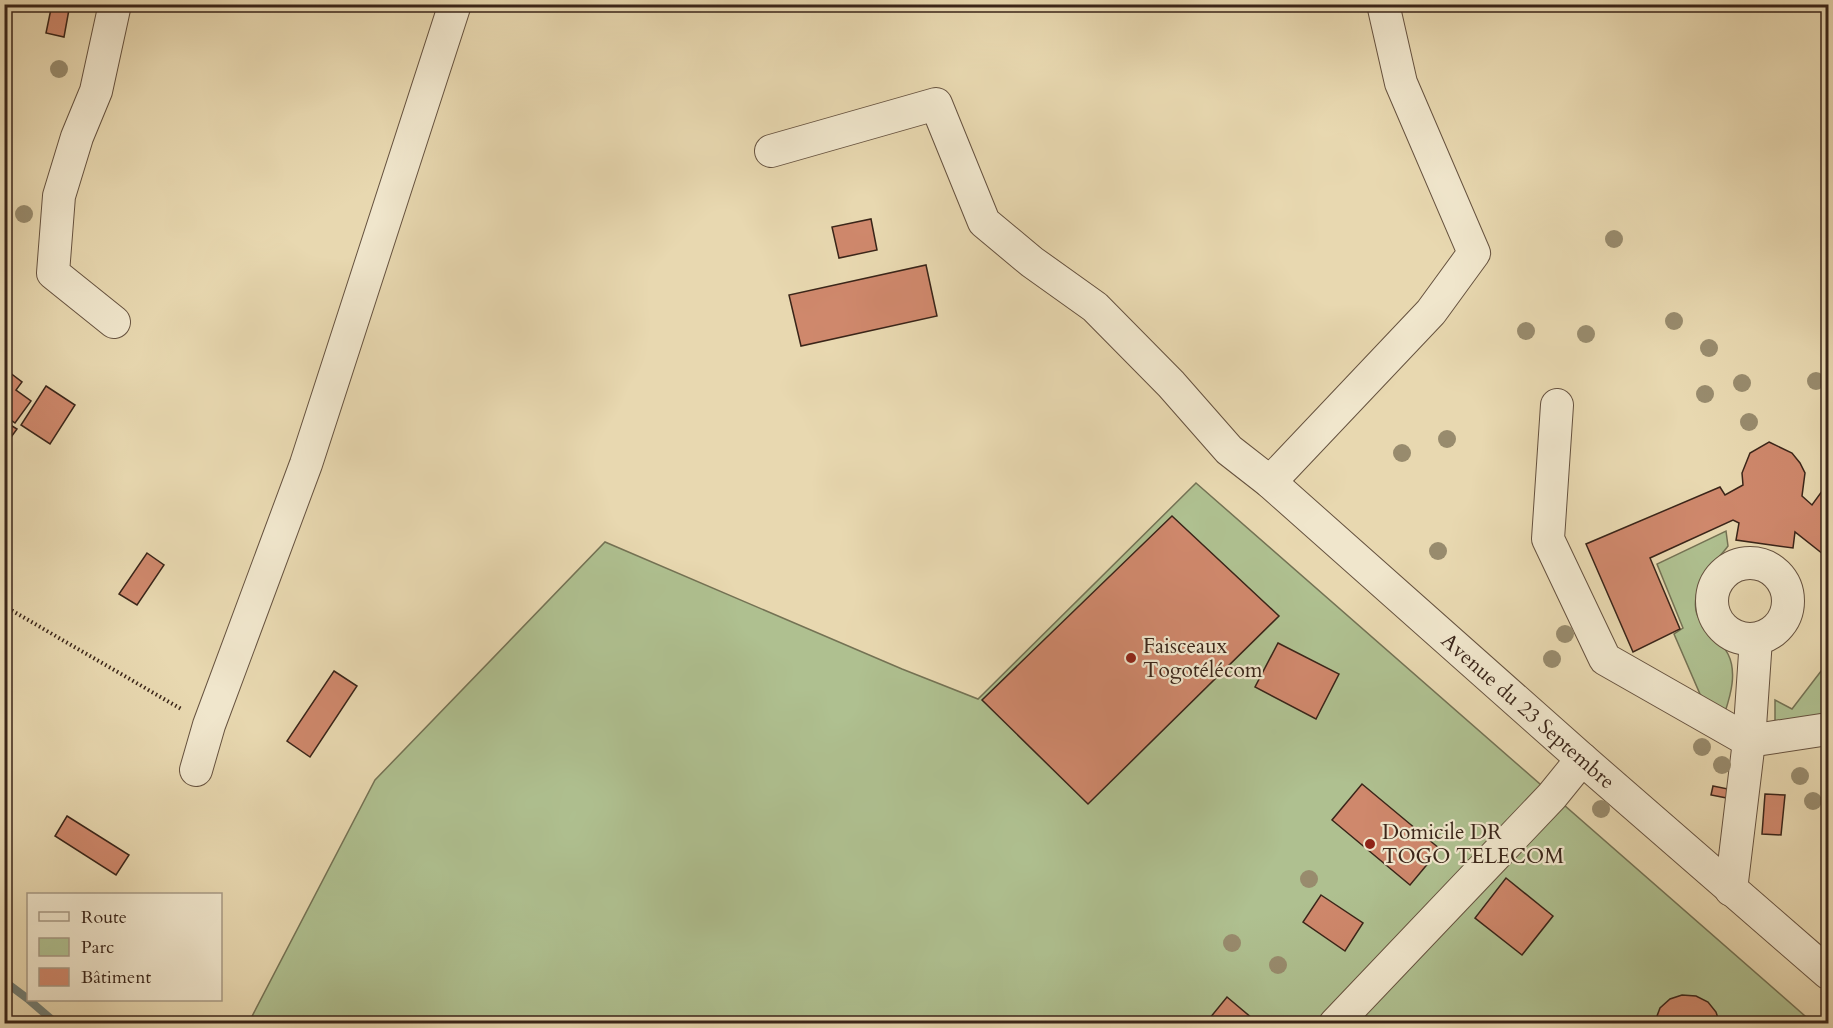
<svg xmlns="http://www.w3.org/2000/svg" width="1833" height="1028" font-family="Cardo,serif">
<style>
.green{fill:#afc090;stroke:#747254;stroke-width:1.5}
.lines{fill:none;stroke-linecap:round;stroke-linejoin:round}
.stream{stroke:#727e75;stroke-width:8}
.building{fill:#cf886c;stroke:#3a2519;stroke-width:1.5}
.minor-casing{stroke:#66523f;stroke-width:34}
.path{stroke:#3a2519;stroke-width:4;stroke-dasharray:1.5 3;stroke-linecap:butt}
.minor{stroke:#f0e6cc;stroke-width:32}
.tree{fill:#988b6d}
.poi-dot{fill:#8f2418;stroke:#f0e6cc;stroke-width:2}
.labels{text-anchor:middle;dominant-baseline:central;stroke-width:4.5;stroke-linejoin:round;paint-order:stroke}
.poi-label{font-size:21px;fill:#3a2519;stroke:#f0e6cc;text-anchor:start}
.street-label{font-size:21px;fill:#3a2519;stroke:#f0e6cc}
</style>
<rect width="100%" height="100%" fill="#e8d8b0"/>
<filter id="stains"><feTurbulence type="fractalNoise" baseFrequency=".00333" numOctaves="4"/><feColorMatrix values="0 0 0 0 .2 0 0 0 0 .09 0 0 0 0 .02 0 0 0 .5 -.17"/></filter>
<radialGradient id="worn" r=".72"><stop offset=".6" stop-color="#630" stop-opacity="0"/><stop offset="1" stop-color="#630" stop-opacity=".3"/></radialGradient>
<path class="green" d="M1196,483L1813,1023L248,1024L375,780L605,542L902,669L978,699Z
M1726,531L1728,546C1719,559 1706,567 1700,583C1684,625 1713,626 1728,654C1737,672 1731,694 1725,712L1707,702L1700,694L1674,634L1683,628L1657,564Z
M1828,662V719L1775,725V700L1792,709Z"/>
<g class="lines">
<path class="stream" d="M4,981L28,999
M29,1000L57,1024"/>
</g>
<path class="building" d="M52,4H70L64,37L46,33Z
M871,219L877,250L839,258L832,227Z
M926,265L937,316L801,346L789,295Z
M5,369L22,382L16,390L31,401L15,423L4,415Z
M46,386L75,405L50,444L21,425Z
M4,421L17,429L4,447Z
M1769,442L1792,453L1800,463L1805,473L1802,496L1812,505L1825,487L1828,489V558L1795,532L1793,548L1736,540L1739,523L1733,520L1650,558L1680,629L1633,652L1586,544L1720,487L1725,495L1743,485L1742,473L1750,453Z
M1172,516L1279,616L1088,804L982,700Z
M147,553L164,565L137,605L119,594Z
M1278,643L1339,674L1316,719L1255,687Z
M334,671L357,686L310,757L287,741Z
M1362,784L1440,849L1410,885L1332,820Z
M1713,786L1733,790L1732,799L1711,795Z
M1765,794L1785,795L1781,835L1762,834Z
M67,816L129,855L116,875L55,836Z
M1506,878L1553,916L1522,955L1475,918Z
M1321,895L1363,923L1345,951L1303,922Z
M1682,995L1696,996L1708,1002L1716,1012L1720,1024H1654L1660,1008L1670,999Z
M1227,997L1259,1024H1205Z"/>
<g class="lines">
<g class="minor-casing">
<g id="minor">
<path id="s1" d="M771,151L936,104L984,222L1032,262L1095,307L1171,384L1229,450L1270,482L1582,759L1828,973"/>
<path d="M114,322L53,273L59,196L77,137L96,91L115,4"/>
<path d="M1557,405L1548,539L1605,659L1749,741L1828,729"/>
<path d="M1270,482L1431,312L1474,253L1401,83L1383,4"/>
<circle cx="1750" cy="601" r="38"/>
<path d="M196,770L209,725L306,464L455,4"/>
<path d="M1731,890L1749,741L1756,639"/>
<path d="M1335,1024L1552,796L1582,759"/>
</g>
</g>
<path class="path" d="M4,606L183,710"/>
<use href="#minor" class="minor"/>
</g>
<g class="tree">
<circle cx="59" cy="69" r="9"/>
<circle cx="24" cy="214" r="9"/>
<circle cx="1614" cy="239" r="9"/>
<circle cx="1674" cy="321" r="9"/>
<circle cx="1526" cy="331" r="9"/>
<circle cx="1586" cy="334" r="9"/>
<circle cx="1709" cy="348" r="9"/>
<circle cx="1816" cy="381" r="9"/>
<circle cx="1742" cy="383" r="9"/>
<circle cx="1705" cy="394" r="9"/>
<circle cx="1749" cy="422" r="9"/>
<circle cx="1447" cy="439" r="9"/>
<circle cx="1402" cy="453" r="9"/>
<circle cx="1438" cy="551" r="9"/>
<circle cx="1565" cy="634" r="9"/>
<circle cx="1552" cy="659" r="9"/>
<circle cx="1702" cy="747" r="9"/>
<circle cx="1722" cy="765" r="9"/>
<circle cx="1800" cy="776" r="9"/>
<circle cx="1813" cy="801" r="9"/>
<circle cx="1601" cy="809" r="9"/>
<circle cx="1309" cy="879" r="9"/>
<circle cx="1232" cy="943" r="9"/>
<circle cx="1278" cy="965" r="9"/>
</g>
<g class="poi-dot">
<circle cx="1131" cy="658" r="6"/>
<circle cx="1370" cy="844" r="6"/>
</g>
<g class="labels">
<g class="poi-label">
<text x="1143" y="646">Faisceaux<tspan x="1143" dy="24">Togotélécom</tspan></text>
<text x="1382" y="832">Domicile DR<tspan x="1382" dy="24">TOGO TELECOM</tspan></text>
</g>
<g class="street-label">
<text stroke="none"><textPath href="#s1" startOffset="1032">Avenue du 23 Septembre</textPath></text>
</g>
</g>
<rect width="1833" height="1028" fill="none" stroke="#e8d8b0" stroke-width="24"/>
<rect x="6" y="6" width="1821" height="1016" fill="none" stroke="#3a2519" stroke-width="3"/>
<rect x="12" y="12" width="1809" height="1004" fill="none" stroke="#3a2519" stroke-width="1.5"/>
<rect x="27" y="893" width="195" height="108" fill="#f0e6cc" stroke="#a79984" stroke-width="1.5"/>
<rect x="39" y="912" width="30" height="9" fill="#f0e6cc" stroke="#a79984" stroke-width="1.5"/>
<text x="81" y="923" font-size="18" fill="#3a2519">Route</text>
<rect x="39" y="938" width="30" height="18" fill="#afc090" stroke="#a79984" stroke-width="1.5"/>
<text x="81" y="953" font-size="18" fill="#3a2519">Parc</text>
<rect x="39" y="968" width="30" height="18" fill="#cf886c" stroke="#a79984" stroke-width="1.5"/>
<text x="81" y="983" font-size="18" fill="#3a2519">Bâtiment</text>
<rect width="100%" height="100%" filter="url(#stains)"/>
<rect width="100%" height="100%" fill="url(#worn)"/>
</svg>
